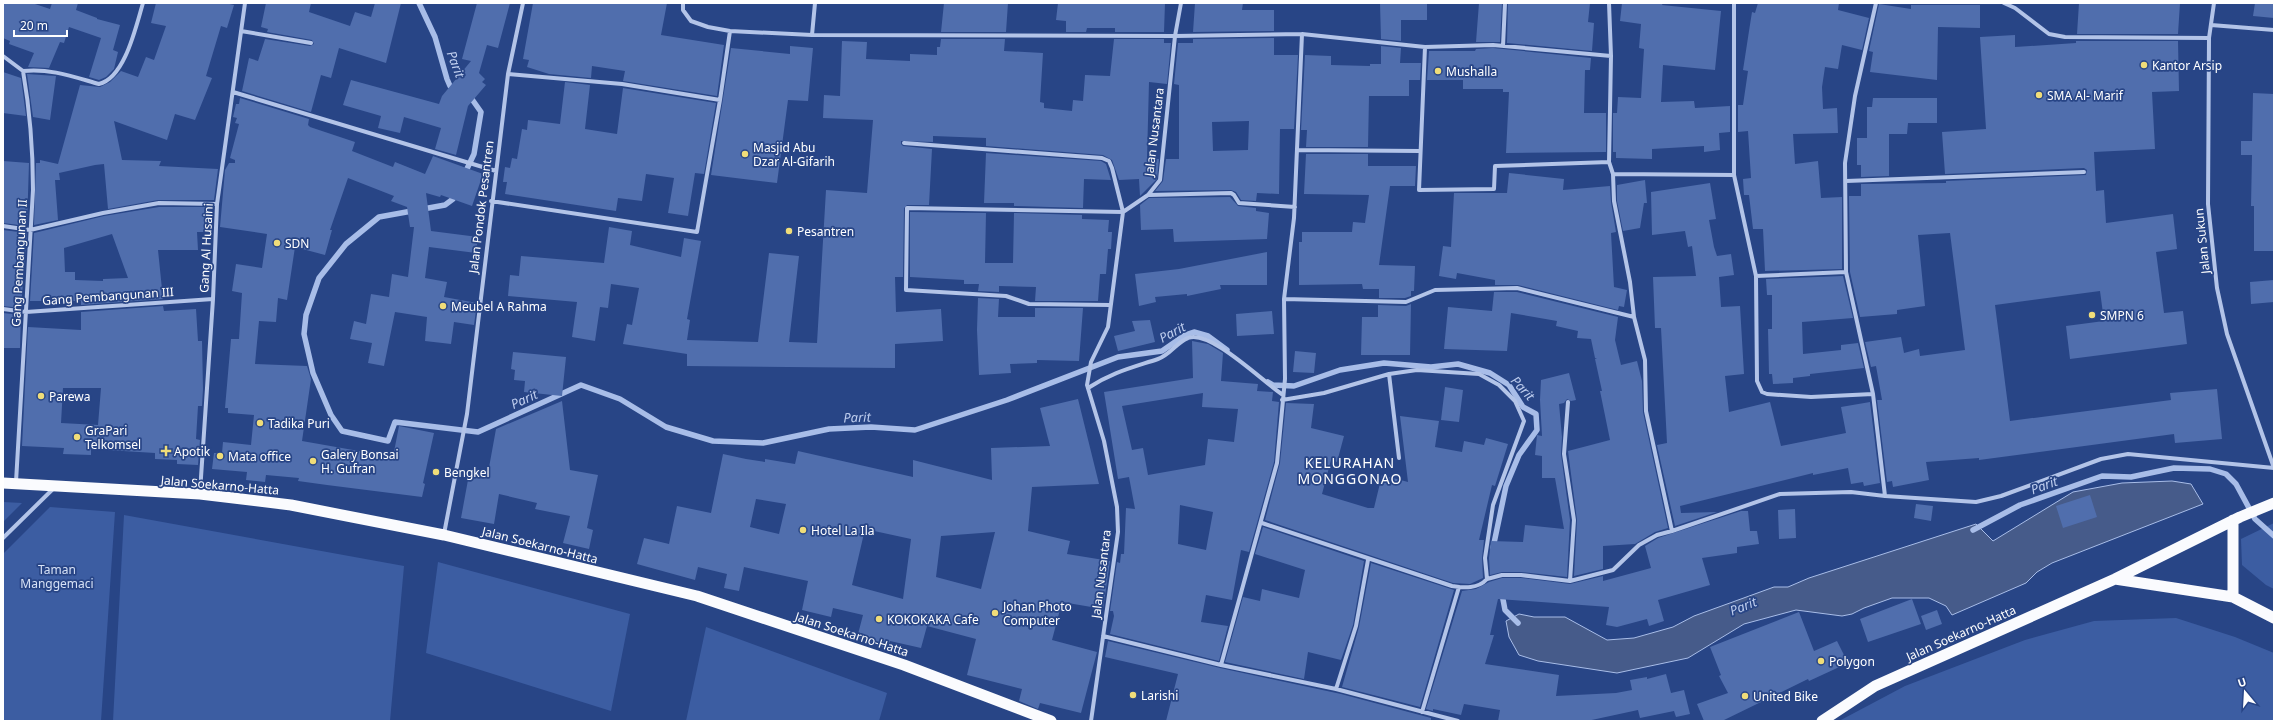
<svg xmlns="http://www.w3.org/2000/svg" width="2277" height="724" font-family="'Noto Sans',sans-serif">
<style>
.green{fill:#3c5da2}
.water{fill:#465b8a;stroke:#a8bde8}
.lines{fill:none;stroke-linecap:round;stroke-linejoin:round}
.stream{stroke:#a8bde8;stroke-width:5.5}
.building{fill:#506ead;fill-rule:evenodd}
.minor{stroke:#b3c4e8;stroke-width:4}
.trunk{stroke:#fafbfe;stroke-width:11}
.poi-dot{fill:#f0dd79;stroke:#284586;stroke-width:1.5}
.labels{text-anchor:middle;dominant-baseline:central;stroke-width:3.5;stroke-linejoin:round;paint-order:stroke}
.poi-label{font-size:12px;fill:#fff;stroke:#284586;text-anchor:start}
.street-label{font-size:12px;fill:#fff;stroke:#284586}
.park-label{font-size:12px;fill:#d6e1f6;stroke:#284586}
.water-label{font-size:13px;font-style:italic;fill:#bfceef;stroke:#284586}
.quarter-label{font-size:14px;letter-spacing:1px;fill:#fff;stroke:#284586}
</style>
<rect width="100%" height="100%" fill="#284586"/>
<path class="green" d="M3,502L22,503L3,522Z
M50,507L115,512L101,721H3V554Z
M124,515L404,566L390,721H113Z
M2274,523V589L2266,585L2242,565L2241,539Z
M438,562L630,614L611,711L426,653Z
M2176,618L2235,637L2274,653V721H1839L1905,686L2025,640L2094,621Z
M706,627L887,693L879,721H686Z"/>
<path class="water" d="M2172,481L2191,484L2203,504L2052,563L2037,572L2026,583L1952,615L1946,606L1929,598H1892L1864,608L1852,614L1842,616L1796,610L1744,624L1688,658L1617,673L1538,661L1519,655L1509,637L1506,621L1519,614L1534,617H1565L1607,640L1634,638L1673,627L1694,616L1774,587H1788L1809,578L1976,524L1993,541L2073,492L2122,483Z"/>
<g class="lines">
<path class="stream" d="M419,3L435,37L447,79L450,86L456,88
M465,173L474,154L481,112L469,95
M455,194L453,199L445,205L379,217L346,244L319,278L306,315L304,334L313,373L331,415L342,431L388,441L395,422L478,432L581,385L620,399L666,427L713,441L763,443L829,429L871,427L915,430L1007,400L1118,357L1162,351L1185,335L1194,332L1208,336L1227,350
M1268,382L1273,385L1294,386L1340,370L1384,363L1431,367L1458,364L1490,373L1509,385L1523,407L1536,414L1537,430L1519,455L1506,486L1493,548
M1973,530L2020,505L2102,476L2131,477L2174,468L2210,469L2226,474L2236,484L2255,519L2274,536
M1502,594L1505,610L1518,623"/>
</g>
<path class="building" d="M3,3H32L50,9L52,3H78L76,10L97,18V19L120,25L113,50L118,52L114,69L106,77L99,80L89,77L101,38L69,27L64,43L60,42L49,68L28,67L34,53L9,44L10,41L3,38Z
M156,3H225L234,5L227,28L221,26L206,76L212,78L195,120L175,114L167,140L114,121L122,160L161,161L159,166L218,169L214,200H158L108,209L104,164L95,165L59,173L60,180H55L58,220L34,225L36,163H40V160L58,164L80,85L100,87L110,82L121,71L138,77L146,57L154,60L166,26L151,23Z
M266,3H311L309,12L350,26L355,12L371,17L375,3H401L386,63L339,48L331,78L321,75L311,112L242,91L249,58L258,61L265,39L310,46L314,44L312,40L267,32L268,29L261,27Z
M477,3H510L498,48L487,45L479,73L485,79L482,82L486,85L468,106L456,155L435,149L441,128L404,117L400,133L378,128L381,116L343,105L351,80L439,104L442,96L471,61L462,59Z
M533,3H667L661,35L724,45L717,96L623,81L625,71L592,66L591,78L549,74L527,67L529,60L523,59Z
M944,3H1008L1006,32H941Z
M1058,3H1165L1164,32H1115V28H1087L1086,32H1066V21L1056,20Z
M1195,3H1243L1242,10H1274V31L1193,32Z
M1380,3H1427V20H1401V41L1381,39Z
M1479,3H1502L1500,42H1476Z
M1508,3H1590L1588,22L1594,23L1592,51L1507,43Z
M1622,3H1663L1662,5L1721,11L1715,70L1663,65L1661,102L1694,101L1695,108L1730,106V132L1719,133L1720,150L1704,152V146L1652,149V159L1616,158V152H1613V113H1617L1618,97L1641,98L1644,49L1639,48L1641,24L1620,21Z
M1758,3H1839L1838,10L1869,18L1862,50L1842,45L1838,69L1825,67L1822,87L1823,109L1837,108L1838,133L1793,134L1795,164L1818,161L1821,198L1842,197V269L1765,271L1763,229H1753L1749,195H1744L1743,179L1751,178L1748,131L1738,132V105H1743L1748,71L1743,70L1749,31L1752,12L1755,13Z
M2079,3H2180L2178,34H2077Z
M2255,3H2274V18L2253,16Z
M1879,4L1911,9V5H1980V28L1938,27L1937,80L1870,72L1873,52L1869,51Z
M2015,35V47L2076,43V41H2178L2179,91L2152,92L2155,149L2094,152L2096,191L2104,190L2106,223L2173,214L2177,249L2156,252L2164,313L2183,311L2187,344L2070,359L2066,326L2104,321L2100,291L1995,305L2010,421L2171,400L2170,393L2217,389L2222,439L2175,443L2174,434L1979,460V458L1926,462L1929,480L1893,487L1892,481L1887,482L1877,400H1882L1876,366L1871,367L1865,342L1901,337L1904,353L1919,349L1920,356L1965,350L1950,233L1918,235L1925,306L1897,310V314L1860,317L1850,272L1849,196H1861V184L1946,183V181L2086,175L2087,170L2084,168L1945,174L1942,132L1986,129L1980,37Z
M1274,38V55H1298L1294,129H1280L1279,194L1257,193L1256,201L1241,200L1236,192L1231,190L1155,191L1163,181L1166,159H1179V85L1174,84L1178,43H1193V39ZM1249,121L1248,150L1213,151L1212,122Z
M941,39H1005L1004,51L1043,53L1040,102L1044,103V108L1072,111L1073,100L1083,101L1085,75L1110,76L1114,39H1164V43H1171L1167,84L1149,82L1147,159H1159L1157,179L1140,196L1139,179L1119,180L1112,160L1103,155L986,146V138L933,136V142L901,141V144L903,146L932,149L929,205H907L904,208L903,277H895L896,312L941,309L943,341L895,344V368L687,366V354L623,344L627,324L632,325L639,288L611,284L608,308L600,307L595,341L572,337L577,302L508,296L510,275L519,276L521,256L604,263L609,227L632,231L630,245L681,257L684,238L701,241L687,319L690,320L687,340L758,342L769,253L799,256L789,342L817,343L826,190L867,193L873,120L823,118L824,95L840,96L842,41L867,42L866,59L910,61V54L937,55V47H940Z
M790,46L813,48L808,101L788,100L777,183L711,175L731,48L790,54Z
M1381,46L1401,48L1400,63H1421L1420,80H1409V96H1369L1368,147H1306L1307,130H1301L1305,55L1331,56V65L1370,66V64H1381Z
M1493,48L1591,58L1590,70H1585L1584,113H1606V152L1506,153L1509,92H1503V89H1463V80H1427L1429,51H1475L1476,49Z
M3,72L21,78L26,116L3,113Z
M27,74L56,76L50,120L33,117Z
M565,82L590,85L585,129L617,134L623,88L716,103L704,174L695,173L688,216L668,213L674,178L646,174L642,201L618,198L616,211L505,194L507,182H503L505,167L510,168L512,158L517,159L522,129L527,130L528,120L560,124Z
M2253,93L2274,94V251H2254V206H2251L2252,155H2241V141H2252Z
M240,98L309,119L308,125L310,127L355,142L352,151L393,167L395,162L425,174L433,156L483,174L472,206L441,195L440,197L426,193L431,231L478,237L476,253L429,247L425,278L447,282L444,297L477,303L474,325L454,322L451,344L425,341L427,317L395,312L384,366L368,363L372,343L350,339L354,321L366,324L371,294L389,297L392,274L408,277L414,227H410L407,207L391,201L394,196L348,178L330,230H332L325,255L295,247L287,300L278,298L276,322L259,321L255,364L307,366L311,379L302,441L393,457L399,426L434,433L423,483L425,484L422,497L327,485L298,481L299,478L266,475L265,482L246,480L247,472L212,469L214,453H222L223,442L251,445L254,415L228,413V408H225L231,339H239L242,293L232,291L236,264L262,268L267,234L220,227L225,170L229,163H235V160L230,158L239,124L235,123L237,118L233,117L236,104H239Z
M1873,98H1937V123H1908L1907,134H1889V176L1861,177V165H1857V138H1867V107H1872Z
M986,153L1101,161L1106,164L1111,180L1084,179L1083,208L1014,206V203H984Z
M1306,154H1368V166H1416L1415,186H1390L1379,265L1415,266L1414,291H1411V296L1405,298H1379V289H1363L1362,284L1299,285V242H1302V232H1352L1353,222L1365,223L1369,195L1304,194Z
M3,161L29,163L27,226L3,223Z
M1509,173L1564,179L1563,190L1610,186L1611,202L1616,232L1611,233L1614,287L1627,290L1624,307L1619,306L1618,310L1518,285H1495V280L1457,273L1456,279L1439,276L1443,246L1451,247L1454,193H1507Z
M1645,180L1647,203H1644L1640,228L1623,231L1617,201V185Z
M1710,183L1716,219L1709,220L1714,247L1717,256L1731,254L1734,275L1719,277L1721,307L1740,306L1744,374L1725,376L1729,412L1770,402L1781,446L1846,433L1841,407L1870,402L1880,483L1864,486L1863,482L1851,484L1848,468L1813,475V473L1680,506L1681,513L1717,512L1675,526L1652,423L1657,445L1667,443L1661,328H1655L1653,277L1696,276L1692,246L1688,247L1685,231L1652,235L1651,192Z
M1230,197L1238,206L1256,208V211L1269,213L1267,239L1174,242L1173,229L1141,230L1140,205L1149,198Z
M159,207H213L211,232H197L198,250H158L163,299L81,305V301H30L34,233L104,216ZM112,234L128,278L103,279V281L75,280V272H65L64,248Z
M910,212L986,213L985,263H1013L1014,213L1082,215V219L1109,220L1108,232H1112L1111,249H1108L1106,274H1100L1098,301H1035L1036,287L999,286V292L978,291L979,284H964V280L910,277Z
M3,230L27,233L21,308L3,306Z
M1267,252V285H1220L1221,289L1187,296V294L1155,297L1156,302L1139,306L1135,274L1179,269Z
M1843,276L1853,318L1802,322L1803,354L1841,350V345L1858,343L1864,368L1810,374V376L1793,378V383L1773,384L1772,374H1769L1768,329H1772V295H1767L1766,279Z
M2274,280V302L2251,304L2250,282Z
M1494,292H1517L1618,317L1615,340L1621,365L1637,361L1642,381L1643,412L1668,528L1655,532L1635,544L1603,546V569L1574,576L1577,520L1568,451L1610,440L1600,391H1602L1595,359L1597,358H1595L1591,339L1577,338L1578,331L1556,326L1557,321L1511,313L1507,351L1444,349L1448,307L1492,311Z
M978,298L999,299L998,317H1035V308H1083L1079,361L1037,360V363L1010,364L1011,373L979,375L977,330Z
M1411,304L1410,355H1361L1362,317H1378V305L1406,306Z
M163,306L164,311L196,309L198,341H202L203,389L202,406H198L196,439L200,440L198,465L177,464V460L155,459V453L91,449V455L63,454L64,448L22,446L28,327L81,330V312ZM63,388H101L98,425L61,423Z
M1272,311L1274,334L1237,336L1236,314Z
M3,313L21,315L20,348H3Z
M1150,320L1155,342L1118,351L1114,336L1135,331L1132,321Z
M1192,341L1208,344L1223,353L1221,381L1258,384L1257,391L1273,392L1272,401L1279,402L1274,462L1249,552L1241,550L1232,600L1206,595L1201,622L1228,626L1219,661L1110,634L1114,616L1113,611H1110L1117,562L1120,563L1121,554H1124L1126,508L1135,509L1129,477L1118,479L1104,392L1193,378ZM1203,393L1202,407L1238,409L1234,442L1208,439L1205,465L1148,475L1143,448L1132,450L1122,406ZM1180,505L1213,512L1206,550L1178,544Z
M1295,351L1316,353L1314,373L1293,372Z
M513,352L566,357L562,396L524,392L525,381L514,380L515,370L511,369Z
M1569,373L1576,400L1571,401L1567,399L1564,403L1559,404L1562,437L1561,454L1570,520L1567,577L1521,572H1502L1490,575L1489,558L1491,541L1523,542L1525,525L1564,529L1555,478H1542V456L1535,455L1537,435L1542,436L1540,400L1541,380Z
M1445,387L1463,390L1459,422L1441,420Z
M1078,399L1099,484L1032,487L1028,531L1070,541L1067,554L1110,561L1103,609L1062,602L1052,640L1097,652L1081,713L1040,703L1038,709L1019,701L1022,689L967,675L976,639L927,626L921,648L890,641L887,649L857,638L863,615L833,608L831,617L802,610L808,581L744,567L739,591L724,588L727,574L698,567L695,580L637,564L644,538L669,544L677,506L711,513L723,454L746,459L765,462V459L795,464L798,451L913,477V460L992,480L991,448L1050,446L1040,408ZM756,499L786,504L779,534L750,527ZM865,529L911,539L903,599L852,585ZM995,532L981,589L936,577L941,536Z
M562,401L570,470L598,475L587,528L593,530L589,549L563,543L570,516L535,509L537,503L499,494L494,524L461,518L470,469L488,473L496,429Z
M1286,403L1314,404L1311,428L1344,436L1337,462L1331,460L1322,494L1368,508H1374L1382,475L1408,482L1400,416L1439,421L1435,447L1462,452L1464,441L1484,445L1486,438L1508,444L1495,486L1492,485L1479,540H1484L1482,558L1483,578L1470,584L1453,583L1265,520L1280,463Z
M2090,495L2097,517L2063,528L2056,506Z
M1916,504L1933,506L1931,521L1914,518Z
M1795,509L1796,538L1779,539L1778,510Z
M1741,511H1748L1750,531H1757L1759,544L1737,547V553L1702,558L1710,585L1658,600L1664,621L1649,626L1647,619L1617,627L1606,625L1609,607L1498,599L1490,635H1494L1485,664L1559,675L1556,696L1616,693L1632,690L1630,680L1647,677V679L1666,674L1671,693L1684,690L1690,714L1676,717L1674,711L1640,718L1638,710L1587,721H1498L1500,710L1464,704L1461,715L1433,709V711L1426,709L1462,591L1476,589L1489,582L1502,578H1521L1570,584L1603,576V581L1651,568L1645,546L1658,538Z
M1263,527L1364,561L1353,625L1341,660L1308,652L1304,679L1225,662L1243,597L1260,601L1262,589L1299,598L1305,570L1255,554Z
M1371,563L1454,590L1420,707L1342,687L1359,627Z
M1912,599L1921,624L1868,642L1860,619Z
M1937,610L1942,624L1926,630L1921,616Z
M1799,612L1814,651L1837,641L1848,663L1809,681L1808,679L1722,721H1704L1697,704L1728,693L1719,676L1721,675L1710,647Z
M1108,641L1220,668L1341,694L1431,718V721H1166L1178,674L1105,657Z"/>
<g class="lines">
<path class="minor" d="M683,3V10L691,21L708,27L730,31L812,35L1175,36L1302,34L1425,47L1493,45L1611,56
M1609,3L1611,56L1609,162L1613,174L1614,201L1630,282L1634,317L1645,360L1646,411L1672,531L1780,494L1851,492L1885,496
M1734,3V175L1756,276L1757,381L1762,392L1767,394L1811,397L1873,394
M1876,3L1855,96L1845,163L1846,272L1873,394L1885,496L1976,502L2001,496L2101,459L2128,454L2274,468
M2004,3L2015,8L2049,34L2065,37L2209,38
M2214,3L2209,38L2208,204L2217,288L2227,334L2274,468
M2211,25L2274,30
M241,31L311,43
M812,35L815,3
M1503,46L1505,3
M1425,47L1419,190L1494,189L1495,166L1609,162
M3,56L23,71C30,111 33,150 33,190L16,482
M23,71C50,68 74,77 99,84C125,78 136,26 143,3
M508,74L622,84L720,100L730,31
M233,92L496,171
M904,143L1102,158L1109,161L1112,168L1123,212L1108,327L1091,362L1087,385L1104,441L1117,507L1118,532L1091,721
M1298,150L1420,151
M1613,174L1734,175
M1846,181L2084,172
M1149,195L1231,193L1234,195L1239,203L1295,207
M491,201L697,232L720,100
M1123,212L1148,195L1160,180L1175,36L1181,3
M3,226L30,230L103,213L159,203L217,204
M1756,276L1846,272
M1284,299L1406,302L1435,290L1517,288L1634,317
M1110,305L1029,304L1006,296L906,290L907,208L1123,212
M3,309L26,312L213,299
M1389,374L1399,458
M1088,388C1113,372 1131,368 1158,359C1170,355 1177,342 1188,338C1210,329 1263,382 1283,395
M1282,400L1324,393L1389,374L1417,370L1479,374L1499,385L1515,401L1524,421L1493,505L1485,558L1487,579L1502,575H1521L1570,581L1613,570L1639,545L1657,535L1672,531
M1568,402L1564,454L1574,520L1570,581
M200,492L213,299L217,204L245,3
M1262,523L1452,586C1464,588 1478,589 1487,579
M444,534L467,414L508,74L523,3
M3,538L55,487
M1103,636L1221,665L1336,689L1458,721
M1221,665L1277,463L1285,379L1284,299L1294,218L1302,34
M1336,689L1356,626L1368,560
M1422,712L1459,587"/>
<path class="trunk" d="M3,483L200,494L291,505L444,535L697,596L904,665L1051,721
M2233,520V597
M2115,579L2233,597L2274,618
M1822,721L1875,686L2115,579L2240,517L2274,503"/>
</g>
<g class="poi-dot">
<circle cx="2144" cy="65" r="4"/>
<circle cx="1438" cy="71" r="4"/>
<circle cx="2039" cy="95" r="4"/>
<circle cx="745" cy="154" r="4"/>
<circle cx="789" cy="231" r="4"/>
<circle cx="277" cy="243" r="4"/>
<circle cx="443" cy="306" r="4"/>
<circle cx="2092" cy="315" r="4"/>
<circle cx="41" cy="396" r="4"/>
<circle cx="260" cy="423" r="4"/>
<circle cx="77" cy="437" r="4"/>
<path d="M164 445h4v4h4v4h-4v4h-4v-4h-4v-4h4z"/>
<circle cx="220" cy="456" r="4"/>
<circle cx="313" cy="461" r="4"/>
<circle cx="436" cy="472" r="4"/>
<circle cx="803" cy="530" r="4"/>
<circle cx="995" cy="613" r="4"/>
<circle cx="879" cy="619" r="4"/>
<circle cx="1821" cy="661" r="4"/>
<circle cx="1133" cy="695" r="4"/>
<circle cx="1745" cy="696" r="4"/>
</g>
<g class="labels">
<g class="poi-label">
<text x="2152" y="65">Kantor Arsip</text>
<text x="1446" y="71">Mushalla</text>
<text x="2047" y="95">SMA Al- Marif</text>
<text x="753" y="147">Masjid Abu<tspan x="753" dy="14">Dzar Al-Gifarih</tspan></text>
<text x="797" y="231">Pesantren</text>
<text x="285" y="243">SDN</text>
<text x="451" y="306">Meubel A Rahma</text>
<text x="2100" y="315">SMPN 6</text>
<text x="49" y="396">Parewa</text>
<text x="268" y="423">Tadika Puri</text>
<text x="85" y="430">GraPari<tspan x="85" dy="14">Telkomsel</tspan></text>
<text x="174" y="451">Apotik</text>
<text x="321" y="454">Galery Bonsai<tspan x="321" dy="14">H. Gufran</tspan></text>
<text x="228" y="456">Mata office</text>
<text x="444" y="472">Bengkel</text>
<text x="811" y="530">Hotel La Ila</text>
<text x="1003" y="606">Johan Photo<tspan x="1003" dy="14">Computer</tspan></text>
<text x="887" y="619">KOKOKAKA Cafe</text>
<text x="1829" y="661">Polygon</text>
<text x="1141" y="695">Larishi</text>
<text x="1753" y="696">United Bike</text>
</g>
<g class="street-label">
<text transform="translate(1154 132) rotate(-83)">Jalan Nusantara</text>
<text transform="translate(481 207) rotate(-83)">Jalan Pondok Pesantren</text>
<text transform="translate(2202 241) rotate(-96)">Jalan Sukun</text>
<text transform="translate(206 248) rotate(-87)">Gang Al Husaini</text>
<text transform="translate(19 263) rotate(-87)">Gang Pembangunan II</text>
<text transform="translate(108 296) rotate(-4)">Gang Pembangunan III</text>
<text transform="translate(220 485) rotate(5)">Jalan Soekarno-Hatta</text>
<text transform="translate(540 545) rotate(14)">Jalan Soekarno-Hatta</text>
<text transform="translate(1101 574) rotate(-83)">Jalan Nusantara</text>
<text transform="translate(1961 633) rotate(-24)">Jalan Soekarno-Hatta</text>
<text transform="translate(852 634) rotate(18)">Jalan Soekarno-Hatta</text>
</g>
<g class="park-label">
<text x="57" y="569">Taman<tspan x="57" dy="14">Manggemaci</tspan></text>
</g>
<g class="water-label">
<text transform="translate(456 64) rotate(69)">Parit</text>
<text transform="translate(1172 332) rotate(-28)">Parit</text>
<text transform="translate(1523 388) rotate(47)">Parit</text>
<text transform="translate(524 399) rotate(-25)">Parit</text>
<text transform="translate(857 417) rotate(-2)">Parit</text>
<text transform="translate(2044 485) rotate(-20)">Parit</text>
<text transform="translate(1743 606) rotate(-22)">Parit</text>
</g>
<g class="quarter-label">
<text x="1350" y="462">KELURAHAN<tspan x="1350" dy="16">MONGGONAO</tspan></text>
</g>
</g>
<rect width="2277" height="724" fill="none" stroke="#ffffff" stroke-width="8"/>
<g transform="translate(2245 692) rotate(342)" stroke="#284586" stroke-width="3" paint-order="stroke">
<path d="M0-3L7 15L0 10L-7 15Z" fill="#ffffff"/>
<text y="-6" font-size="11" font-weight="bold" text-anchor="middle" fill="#ffffff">U</text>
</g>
<path d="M14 30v6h53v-6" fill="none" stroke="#ffffff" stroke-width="2"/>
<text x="20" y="30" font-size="12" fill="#ffffff" stroke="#284586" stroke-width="3" paint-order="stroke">20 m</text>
</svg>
